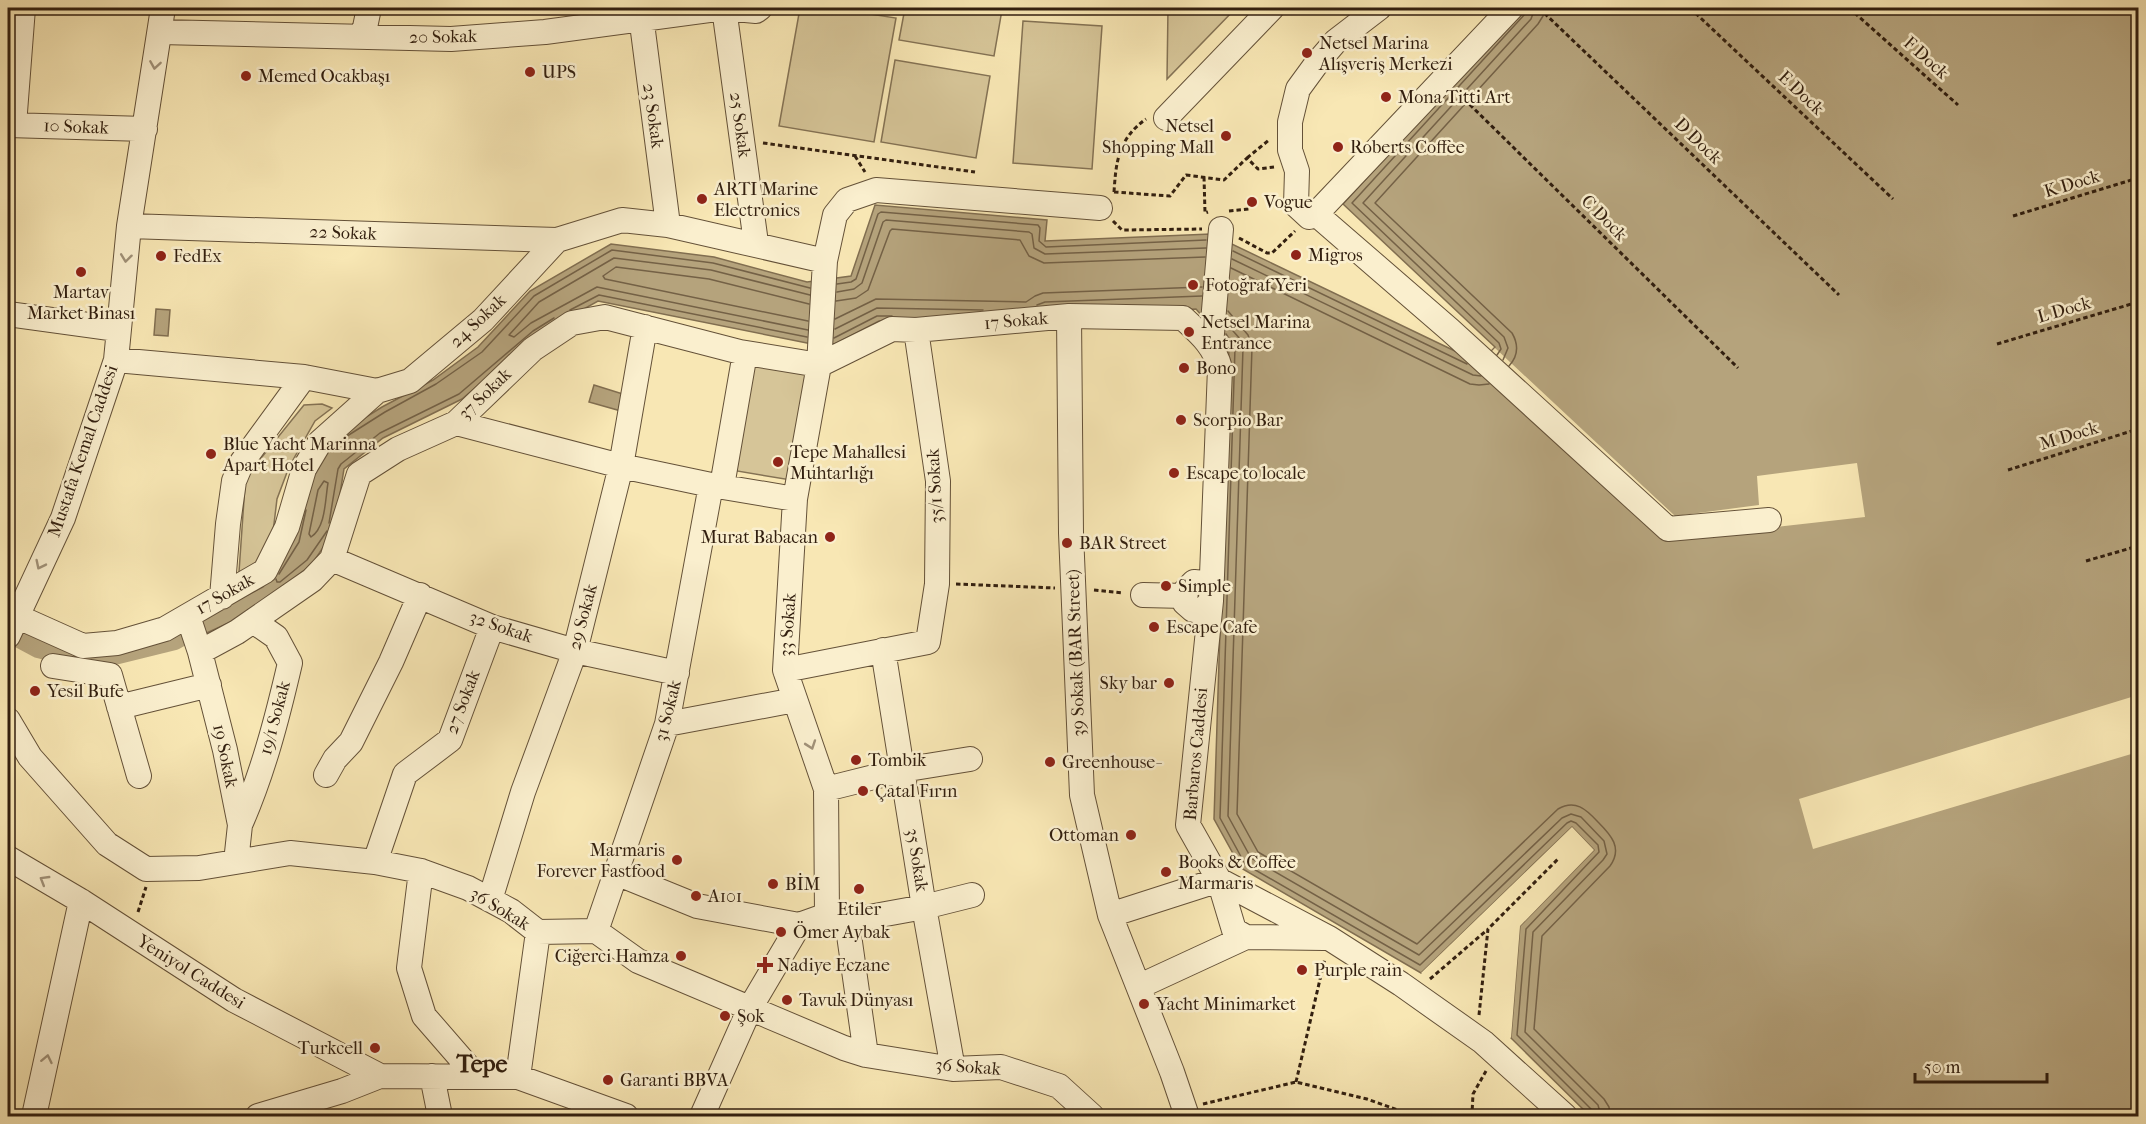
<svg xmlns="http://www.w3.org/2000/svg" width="2146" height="1124" font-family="'IM FELL French Canon',serif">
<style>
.green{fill:#d6c598;stroke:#847254;stroke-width:1.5}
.water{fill:#b5a37c;stroke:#816e50;stroke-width:1.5}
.pier{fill:#f8e7b4}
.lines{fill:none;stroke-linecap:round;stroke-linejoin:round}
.shore{stroke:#746146;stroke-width:1.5}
.canal{stroke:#b5a37c;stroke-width:18}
.minor-casing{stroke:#645138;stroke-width:26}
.path{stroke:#321f0f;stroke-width:3;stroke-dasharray:4.5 3;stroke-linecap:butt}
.minor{stroke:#faefce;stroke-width:24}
.oneway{stroke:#a09178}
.poi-dot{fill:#8f2418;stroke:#faefce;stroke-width:2}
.labels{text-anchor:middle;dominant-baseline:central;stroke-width:5;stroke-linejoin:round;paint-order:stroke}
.street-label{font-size:18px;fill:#321f0f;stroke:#faefce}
.poi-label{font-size:18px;fill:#321f0f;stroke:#faefce;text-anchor:start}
.district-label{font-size:24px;font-weight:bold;fill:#321f0f;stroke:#faefce}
</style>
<rect width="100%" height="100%" fill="#f8e7b4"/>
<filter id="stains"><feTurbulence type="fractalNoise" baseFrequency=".00333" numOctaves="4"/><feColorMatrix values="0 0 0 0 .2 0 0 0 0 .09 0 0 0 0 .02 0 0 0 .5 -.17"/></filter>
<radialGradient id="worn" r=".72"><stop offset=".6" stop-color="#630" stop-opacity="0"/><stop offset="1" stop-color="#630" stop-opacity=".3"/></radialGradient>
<path class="green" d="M800,8H832L896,18L874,142L779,126Z
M905,8H985L1002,10L994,56L899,40Z
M1168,8H1236L1167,79Z
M1023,21L1102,26L1092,169L1013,163Z
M895,60L990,76L976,158L881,142Z
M750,364L816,376L797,481L731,470Z
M322,404L332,408L315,421L289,467L277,499L273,532L263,556L245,574L239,572L245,485L249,473L304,405Z"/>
<path class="water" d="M1523,8H2138V1116H1590L1511,1038L1520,926L1594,850L1572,827L1421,973L1241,868L1214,819L1229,347L1196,309L1045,316L1043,325L879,321L833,345L807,343L598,301L537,335L462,399L383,438L344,469L334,531L312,564L280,590L244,616L189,641L182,637L179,630L263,587L294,540L305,485L331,439L382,407L433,380L478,347L530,291L611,244L714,257L807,282L851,276L875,205L1047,220L1045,241L1211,234L1480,363L1495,347L1343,204Z
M156,309L170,310L168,336L154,335Z
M594,385L626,395L621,411L589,402Z"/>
<path class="pier" d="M1495,348L1675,516L1759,505L1757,476L1857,463L1865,517L1669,539L1480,363Z
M2138,695V752L1813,849L1799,799Z
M1572,827L1594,850L1520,926L1511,1038L1508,1036L1517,925L1590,850L1572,831L1424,975L1421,973Z"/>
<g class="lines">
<path class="shore" d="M1233,251L1467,364
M1232,259L1473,375L1481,376
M1231,268L1470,384L1479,385L1489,384
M837,284L851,282L856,279L878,214L881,212L1038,225L1040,228L1039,241L1046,247L1206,240
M837,292L854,289L862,283L883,222L886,220L1029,232L1032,234L1034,248L1045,254L1206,248
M836,301L856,298L868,290L890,231L892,229L1020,240L1029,256L1044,263L1205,257
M1037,305L1045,302L1202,296
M570,310L599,295L807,337
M1228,311L1248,335L1252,347L1237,814L1258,852L1417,944L1558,809C1575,799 1586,809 1598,822C1611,835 1623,848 1610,866L1542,936L1534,1029L1604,1099L1609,1107L1610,1116
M835,319L876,299L1026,302L1035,296L1043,293L1202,287
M808,321L605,279L603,276L616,267L709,279L809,304
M1226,323L1241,340L1243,348L1228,816L1251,858L1419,955L1562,818L1571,814L1581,817L1604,841L1607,854L1603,860L1533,932L1525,1032L1598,1105L1601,1116
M835,329L877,308L983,310
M808,330L597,287L531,323L514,337L509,335L539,302L614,258L711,270L810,295
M1226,334L1235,348L1220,818L1245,864L1420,965L1567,823L1571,821L1576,823L1598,845L1599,852L1526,929L1517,1035L1592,1110L1594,1116
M834,338L877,316H892
M1497,355L1501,349L1499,343L1352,203L1525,14L1527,8
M1503,360L1508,348L1504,337L1363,203L1531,19L1535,8
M1509,366C1518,356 1519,345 1512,333L1375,203L1538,24L1543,16L1544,8
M344,438L385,412L436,384L482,352L534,296L612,250L713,263L810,288
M324,481L328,483C325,500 326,527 311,537L309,534L318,490Z
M329,523L338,469L341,464L380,433L459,394L533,331L554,318
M279,574L299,542L306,510
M276,579L277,582H280L307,560L327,531"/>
<path class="canal" d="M8,633L38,649L90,662L175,641L182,637"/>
<g class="minor-casing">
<path id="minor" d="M640,8L668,225
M724,8L756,243
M1511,8L1316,214L1450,330L1668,529L1769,520
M160,32L451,39L545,32L724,8L756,11L760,8
M363,37L369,8
M1166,118L1272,8
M8,125L145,129
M14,125L23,8
M1309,217L1296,205L1297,171L1290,150V122L1298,89L1317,63L1336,41L1379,8
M129,226L557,240
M8,314L117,329
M1069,316L1071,533L1082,795L1110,915L1172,1072L1187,1116
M1211,345L1221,229
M116,360L304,377L377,391L410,381L483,320L557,240L622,220L668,225L825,261
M819,365L892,329L916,330L1069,316L1183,318C1199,333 1214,345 1220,368L1211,601L1188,825L1219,880L1329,938L1401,984L1483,1042L1565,1116
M456,423L621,466L711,485L795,499
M722,486L745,353
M332,559L492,627L575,651L677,673
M1143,595L1185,596
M222,597L228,524L234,481L242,462L304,377
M1211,601L1203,610H1193L1185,603L1186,590L1194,582L1205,583L1212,589
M8,610L16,616L83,646L117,643L165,629L265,571L287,527L304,469L320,442L377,391
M188,616L200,652L225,750L240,825L236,862
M8,636L63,518L116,360L129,226L163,8
M883,650L924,907L953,1069
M200,652L237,632L312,580L332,559L359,474L398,449L456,423L533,349L572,323L605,317L740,352L819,365
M53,666L110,675L139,776
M785,670L928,642L937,584L938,481L916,330
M119,707L209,685
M8,720L30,757L107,844L146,869L199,868L290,853L375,862L421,871L468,888L511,911L538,932L596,931L638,961L844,1048L866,1055L953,1069L1001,1067L1059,1086L1092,1116
M667,724L795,700
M326,775L335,759L351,742L391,662L420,595
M826,789L902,770L970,759
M240,825C263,773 277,719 290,663L276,637L253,621
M8,858L81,901L234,1000L380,1076
M375,862L405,774L450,740L492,627
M421,871L409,968L424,1016L477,1077
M616,873L697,906L799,925L827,915L847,921L924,907L972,895
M490,900L523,792L575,651L621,466L645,327
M827,915L826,789L785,670L795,499L819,365L825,261L835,215L847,200L876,190L1100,208
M1110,915L1219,880L1234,930L1246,937
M847,921L866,1055
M596,931L667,724L711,485
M1140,986L1246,937L1324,938
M432,1076L440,1116
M518,1077L538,932
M34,1116L81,901
M258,1116L342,1091L380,1076L518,1077L626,1116
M702,1116L750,1008L799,925"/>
</g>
<path class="path" d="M1539,8L1839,295
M1690,8L1893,199
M1849,8L1958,105
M2047,8L2050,11
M1459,94L1738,368
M763,143L975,172
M855,156L865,172
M1247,158L1269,140
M1204,177L1205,213L1208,212
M1114,192L1170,196L1186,175L1224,180L1247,158L1258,169L1274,167
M1114,192C1116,162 1118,139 1146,119
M1229,211L1249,209
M2013,216L2138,178
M1113,221L1122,230L1202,229
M1239,238L1267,253H1272L1295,231
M1997,344L2138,302
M2008,470L2138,429
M2086,561L2138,546
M956,584L1055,588
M1094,590L1123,593
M138,912L146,887
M1430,979L1487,930
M1479,1015L1488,929L1558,859
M1296,1082L1325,958
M1203,1104L1296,1082L1367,1099L1415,1116
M1155,1116L1164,1114
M1470,1116L1472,1114L1473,1094L1486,1071"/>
<use href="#minor" class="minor"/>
</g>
<defs><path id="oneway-chevron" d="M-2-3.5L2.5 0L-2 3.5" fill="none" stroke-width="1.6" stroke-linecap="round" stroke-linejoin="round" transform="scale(1.5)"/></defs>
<g class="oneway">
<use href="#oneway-chevron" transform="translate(155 65) rotate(99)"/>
<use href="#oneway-chevron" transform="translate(126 258) rotate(97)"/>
<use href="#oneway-chevron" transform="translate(40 565) rotate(116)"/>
<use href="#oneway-chevron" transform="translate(811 745) rotate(71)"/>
<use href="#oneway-chevron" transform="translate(44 880) rotate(-149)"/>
<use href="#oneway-chevron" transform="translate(47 1059) rotate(-78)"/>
</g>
<g class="poi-dot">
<circle cx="1307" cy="53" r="6"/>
<circle cx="530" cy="72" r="6"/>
<circle cx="246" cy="76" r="6"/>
<circle cx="1386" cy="97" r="6"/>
<circle cx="1226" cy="136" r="6"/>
<circle cx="1338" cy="147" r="6"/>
<circle cx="702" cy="199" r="6"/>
<circle cx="1252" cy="202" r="6"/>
<circle cx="1296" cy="255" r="6"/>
<circle cx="161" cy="256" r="6"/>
<circle cx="81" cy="272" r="6"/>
<circle cx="1193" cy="285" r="6"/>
<circle cx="1189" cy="332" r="6"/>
<circle cx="1184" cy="368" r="6"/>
<circle cx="1181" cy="420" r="6"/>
<circle cx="211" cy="454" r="6"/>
<circle cx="778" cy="462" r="6"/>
<circle cx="1174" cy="473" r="6"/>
<circle cx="830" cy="537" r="6"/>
<circle cx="1067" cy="543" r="6"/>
<circle cx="1166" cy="586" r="6"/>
<circle cx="1154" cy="627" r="6"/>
<circle cx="1169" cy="683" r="6"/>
<circle cx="35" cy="691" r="6"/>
<circle cx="856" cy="760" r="6"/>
<circle cx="1050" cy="762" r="6"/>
<circle cx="863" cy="791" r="6"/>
<circle cx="1131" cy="835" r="6"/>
<circle cx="677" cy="860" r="6"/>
<circle cx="1166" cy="872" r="6"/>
<circle cx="773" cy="884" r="6"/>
<circle cx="859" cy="889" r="6"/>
<circle cx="696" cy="896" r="6"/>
<circle cx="781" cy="932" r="6"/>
<circle cx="681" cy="956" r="6"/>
<path d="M762 956h6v6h6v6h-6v6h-6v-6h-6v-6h6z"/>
<circle cx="1302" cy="970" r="6"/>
<circle cx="787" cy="1000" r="6"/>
<circle cx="1144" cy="1004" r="6"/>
<circle cx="725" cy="1016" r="6"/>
<circle cx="375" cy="1048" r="6"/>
<circle cx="608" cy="1080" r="6"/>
</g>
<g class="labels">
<g class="street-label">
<text transform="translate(443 37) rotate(-1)">20 Sokak</text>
<text transform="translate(1926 58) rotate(42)">F Dock</text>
<text transform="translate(1801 93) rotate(43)">E Dock</text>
<text transform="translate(653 116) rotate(82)">23 Sokak</text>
<text transform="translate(740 125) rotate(82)">25 Sokak</text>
<text transform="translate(76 127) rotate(2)">10 Sokak</text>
<text transform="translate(1698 141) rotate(44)">D Dock</text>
<text transform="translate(2072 184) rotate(-17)">K Dock</text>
<text transform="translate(1604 218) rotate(45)">C Dock</text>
<text transform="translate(343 233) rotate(2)">22 Sokak</text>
<text transform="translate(2064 310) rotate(-16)">L Dock</text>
<text transform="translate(478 321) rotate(-43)">24 Sokak</text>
<text transform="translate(1016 321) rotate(-5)">17 Sokak</text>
<text transform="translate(485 394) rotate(-44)">37 Sokak</text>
<text transform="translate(2069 436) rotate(-17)">M Dock</text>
<text transform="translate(83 451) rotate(-71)">Mustafa Kemal Caddesi</text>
<text transform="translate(935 486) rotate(-93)">35/1 Sokak</text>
<text transform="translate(225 594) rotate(-30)">17 Sokak</text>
<text transform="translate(583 617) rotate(-75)">29 Sokak</text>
<text transform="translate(788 625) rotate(-86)">33 Sokak</text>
<text transform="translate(501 627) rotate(19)">32 Sokak</text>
<text transform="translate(1076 653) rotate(-92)">39 Sokak (BAR Street)</text>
<text transform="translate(463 702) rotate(-69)">27 Sokak</text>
<text transform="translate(668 711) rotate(-76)">31 Sokak</text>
<text transform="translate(275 718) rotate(-75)">19/1 Sokak</text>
<text transform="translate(1196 754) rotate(-85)">Barbaros Caddesi</text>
<text transform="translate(225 756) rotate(78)">19 Sokak</text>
<text transform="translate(917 860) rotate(81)">35 Sokak</text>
<text transform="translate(500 909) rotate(31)">36 Sokak</text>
<text transform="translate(191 972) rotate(32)">Yeniyol Caddesi</text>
<text transform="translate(968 1067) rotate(4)">36 Sokak</text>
</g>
<g class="poi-label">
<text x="1319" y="43">Netsel Marina<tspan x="1319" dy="21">Alışveriş Merkezi</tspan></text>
<text x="542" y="72">UPS</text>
<text x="258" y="76">Memed Ocakbaşı</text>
<text x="1398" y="97">Mona Titti Art</text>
<text x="1214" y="126" text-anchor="end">Netsel<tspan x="1214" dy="21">Shopping Mall</tspan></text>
<text x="1350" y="147">Roberts Coffee</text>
<text x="714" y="189">ARTI Marine<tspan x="714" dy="21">Electronics</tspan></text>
<text x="1264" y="202">Vogue</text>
<text x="1308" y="255">Migros</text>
<text x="173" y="256">FedEx</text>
<text x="1205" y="285">Fotoğraf Yeri</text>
<text x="81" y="292" text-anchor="middle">Martav<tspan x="81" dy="21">Market Binası</tspan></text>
<text x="1201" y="322">Netsel Marina<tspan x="1201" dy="21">Entrance</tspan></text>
<text x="1196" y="368">Bono</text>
<text x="1193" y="420">Scorpio Bar</text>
<text x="223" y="444">Blue Yacht Marinna<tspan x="223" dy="21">Apart Hotel</tspan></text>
<text x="790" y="452">Tepe Mahallesi<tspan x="790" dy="21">Muhtarlığı</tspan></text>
<text x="1186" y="473">Escape to locale</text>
<text x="818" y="537" text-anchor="end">Murat Babacan</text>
<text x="1079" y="543">BAR Street</text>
<text x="1178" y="586">Simple</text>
<text x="1166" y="627">Escape Cafe</text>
<text x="1157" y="683" text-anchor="end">Sky bar</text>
<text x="47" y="691">Yesil Bufe</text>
<text x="868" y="760">Tombik</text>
<text x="1062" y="762">Greenhouse-</text>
<text x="875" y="791">Çatal Fırın</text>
<text x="1119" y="835" text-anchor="end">Ottoman</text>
<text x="665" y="850" text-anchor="end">Marmaris<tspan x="665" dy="21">Forever Fastfood</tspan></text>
<text x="1178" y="862">Books &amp; Coffee<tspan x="1178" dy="21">Marmaris</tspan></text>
<text x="785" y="884">BİM</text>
<text x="708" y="896">A101</text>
<text x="859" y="909" text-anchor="middle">Etiler</text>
<text x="793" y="932">Ömer Aybak</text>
<text x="669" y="956" text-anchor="end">Ciğerci Hamza</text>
<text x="777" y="965">Nadiye Eczane</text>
<text x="1314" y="970">Purple rain</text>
<text x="799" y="1000">Tavuk Dünyası</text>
<text x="1156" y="1004">Yacht Minimarket</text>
<text x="737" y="1016">Şok</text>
<text x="363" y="1048" text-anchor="end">Turkcell</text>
<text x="620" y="1080">Garanti BBVA</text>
</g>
<g class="district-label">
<text x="482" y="1064">Tepe</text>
</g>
</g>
<rect width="2146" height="1124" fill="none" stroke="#f8e7b4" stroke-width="30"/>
<rect x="9" y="9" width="2128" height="1106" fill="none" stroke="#321f0f" stroke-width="3"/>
<rect x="15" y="15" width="2116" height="1094" fill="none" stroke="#321f0f" stroke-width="1.5"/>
<path d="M1915 1073v9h132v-9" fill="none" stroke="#321f0f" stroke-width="3"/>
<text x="1924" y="1073" font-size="18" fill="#321f0f" stroke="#faefce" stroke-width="4.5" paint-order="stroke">50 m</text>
<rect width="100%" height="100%" filter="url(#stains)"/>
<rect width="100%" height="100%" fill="url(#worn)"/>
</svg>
